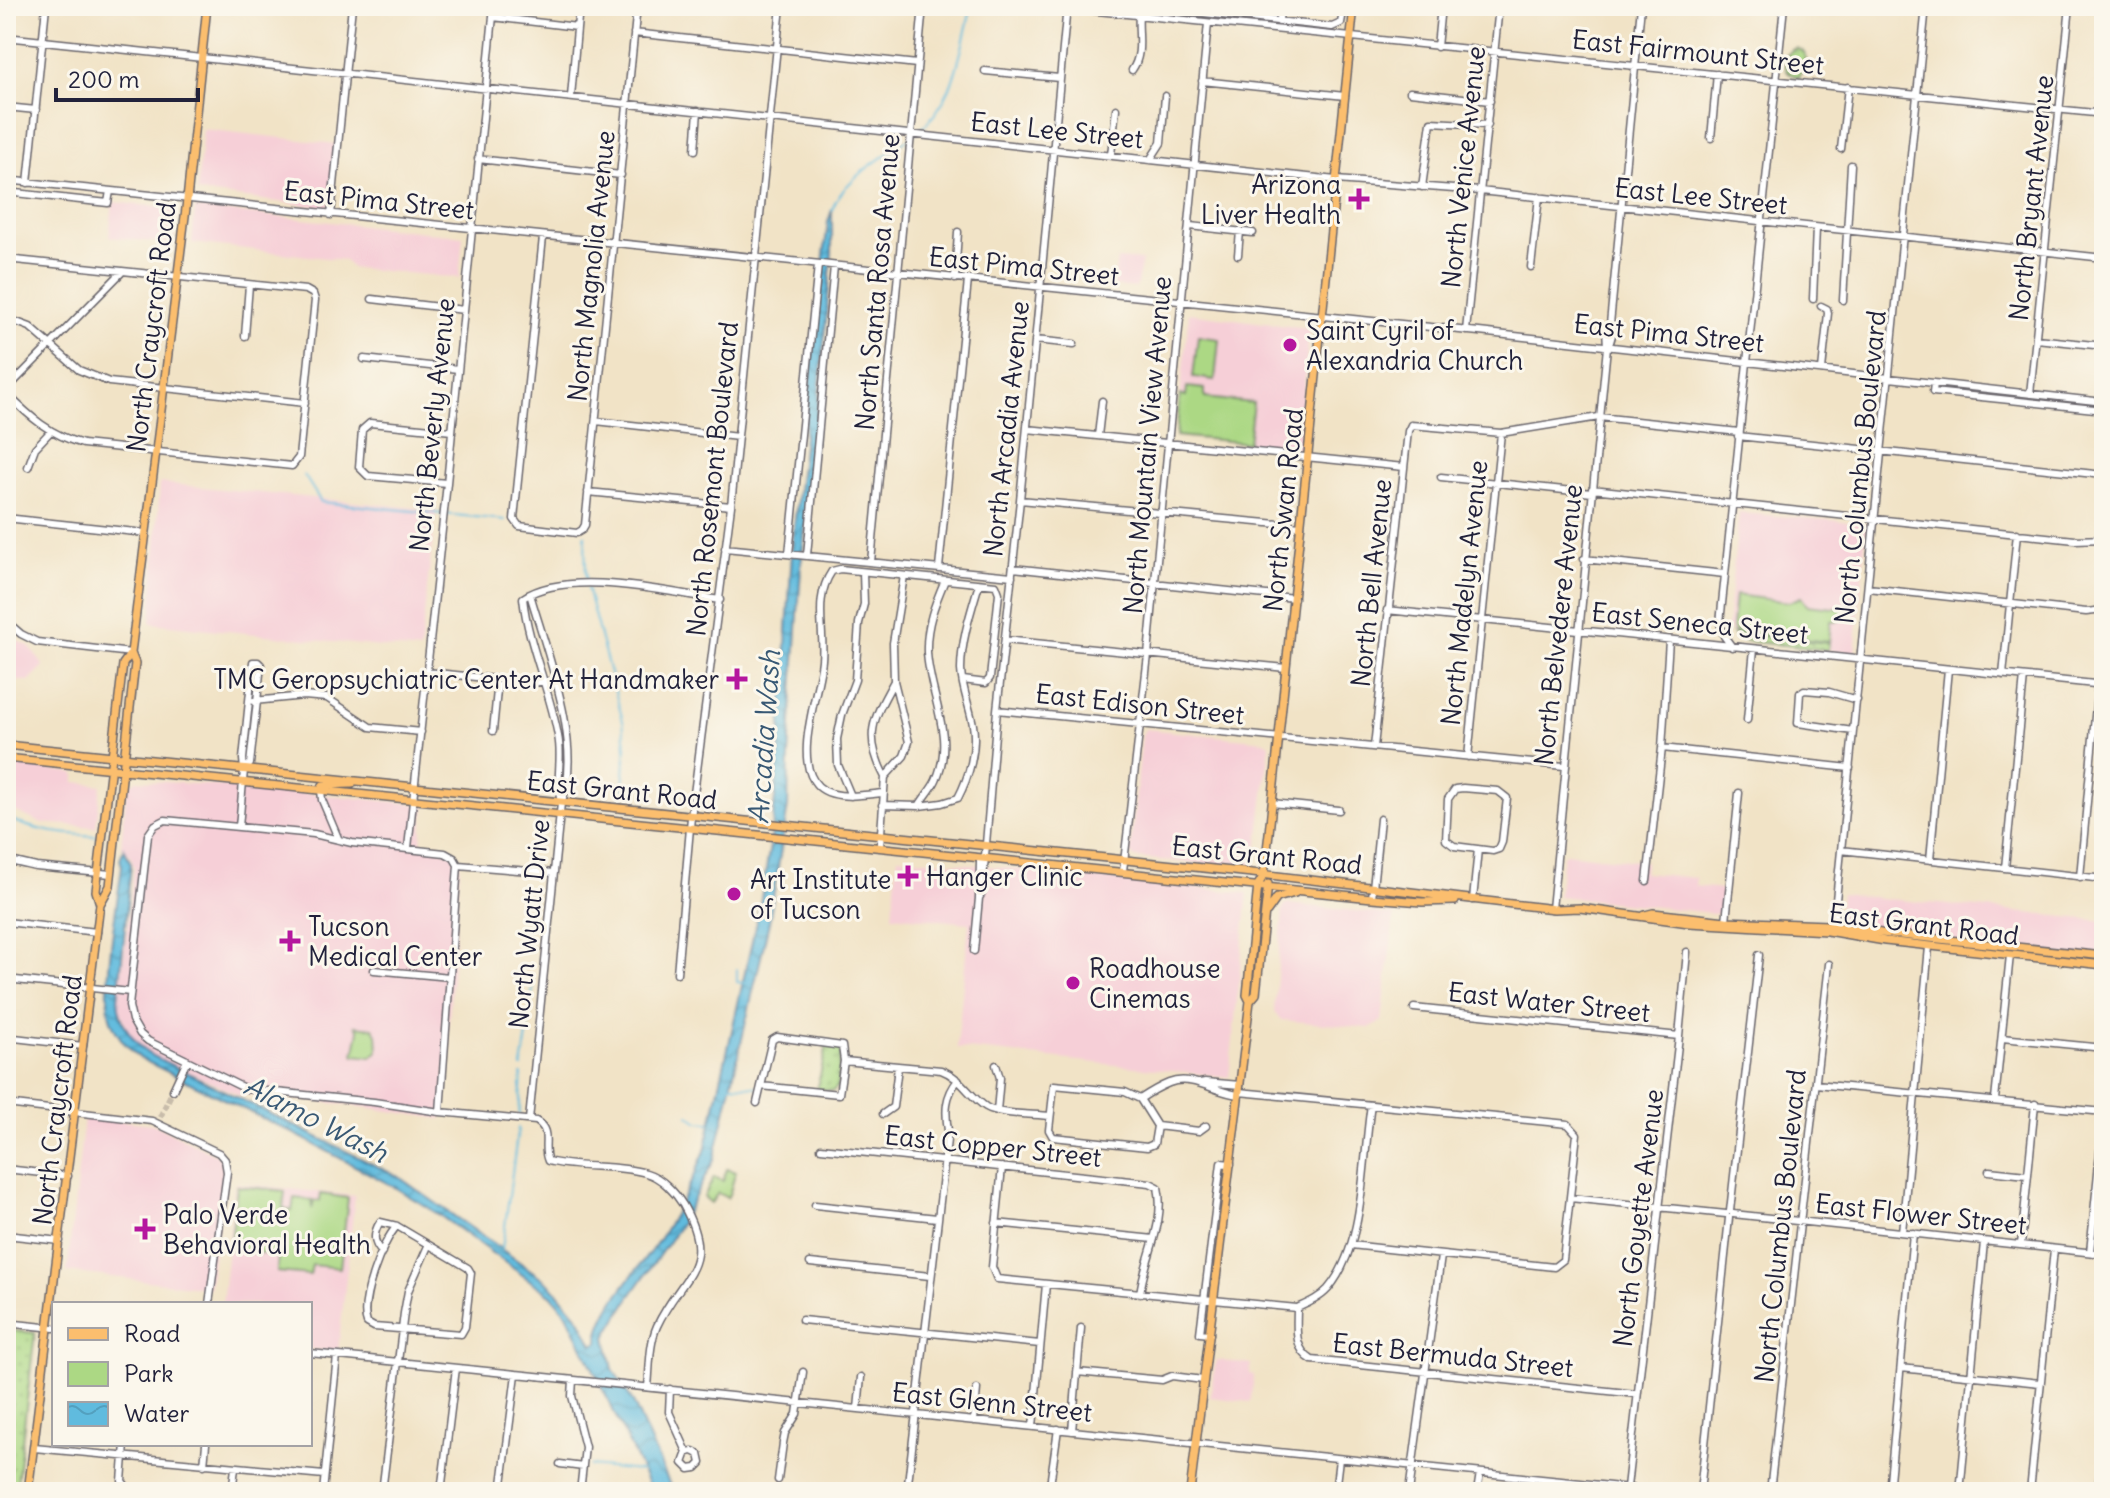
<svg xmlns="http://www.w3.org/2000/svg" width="2110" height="1498" font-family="Delius,sans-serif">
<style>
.built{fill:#f6cfd7}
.green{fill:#acd884;stroke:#677d60;stroke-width:2}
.park{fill:url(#park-dots);stroke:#677d60;stroke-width:2}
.water{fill:url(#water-waves);stroke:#416e8c;stroke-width:2}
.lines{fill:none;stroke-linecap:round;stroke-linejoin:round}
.stream{stroke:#60bbde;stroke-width:2}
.minor-tunnel{stroke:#c8bcaa;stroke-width:6;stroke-dasharray:6 3;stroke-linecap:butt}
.minor-casing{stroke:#6a666c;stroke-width:9}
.major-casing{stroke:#6a666c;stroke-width:10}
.minor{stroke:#fff;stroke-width:6}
.major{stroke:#fbbe6e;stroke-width:7}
.poi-dot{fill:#b5179e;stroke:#fbf7ec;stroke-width:3}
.labels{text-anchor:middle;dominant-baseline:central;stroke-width:6;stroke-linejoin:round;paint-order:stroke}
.street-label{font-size:26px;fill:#22223b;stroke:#fbf7ec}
.poi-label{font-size:26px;fill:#22223b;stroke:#fbf7ec;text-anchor:start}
.water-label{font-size:28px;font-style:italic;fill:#385874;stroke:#fbf7ec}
</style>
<defs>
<pattern id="park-dots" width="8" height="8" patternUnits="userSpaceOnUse" patternTransform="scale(2)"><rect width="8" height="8" fill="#acd884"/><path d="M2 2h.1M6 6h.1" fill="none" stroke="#94b973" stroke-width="1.8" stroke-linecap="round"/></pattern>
<pattern id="water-waves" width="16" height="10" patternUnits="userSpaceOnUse" patternTransform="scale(2)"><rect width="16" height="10" fill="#60bbde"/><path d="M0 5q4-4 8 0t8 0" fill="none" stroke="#53a0bf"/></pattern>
</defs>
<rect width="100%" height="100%" fill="#fbf7ec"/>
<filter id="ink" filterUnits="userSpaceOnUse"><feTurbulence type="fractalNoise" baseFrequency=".0125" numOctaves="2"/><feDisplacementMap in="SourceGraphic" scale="16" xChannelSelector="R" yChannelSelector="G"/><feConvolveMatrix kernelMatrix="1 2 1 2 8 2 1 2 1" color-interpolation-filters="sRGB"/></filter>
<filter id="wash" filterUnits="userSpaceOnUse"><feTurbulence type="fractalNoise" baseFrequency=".006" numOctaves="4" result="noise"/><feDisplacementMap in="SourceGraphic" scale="32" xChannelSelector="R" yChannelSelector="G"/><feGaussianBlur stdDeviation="1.8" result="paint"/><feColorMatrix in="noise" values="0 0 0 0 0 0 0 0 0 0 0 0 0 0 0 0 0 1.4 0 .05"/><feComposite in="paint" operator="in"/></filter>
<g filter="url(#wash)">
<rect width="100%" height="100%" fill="#f1e3c6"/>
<path class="built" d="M203,129L336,144L328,208L197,192Z
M113,202L177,209L173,244L109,237Z
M195,208L463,236L459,278L352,268L344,260L192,243Z
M1117,259L1142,261L1136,288L1113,286Z
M1189,313L1309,329L1299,449L1176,436Z
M160,483L436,510L420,651L151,623Z
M1739,513L1867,523L1855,653L1737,640L1727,627Z
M6,630L16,640L29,646L44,666L29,681H17L6,690Z
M1145,729L1265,741L1270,744L1255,868L1135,858L1130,853L1142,736Z
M6,764L75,773V782L101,785L96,827L41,823L6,807Z
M137,780L276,790L425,805L421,843L454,854L460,863L442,1119L350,1105L251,1094L239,1095L147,1053L130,1036L119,1007V997L134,867L130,855L121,847L127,786Z
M1566,853L1645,862L1644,873L1696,878L1695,886L1722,889L1720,914L1558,896L1563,855Z
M898,857L1248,893L1229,1077L957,1048L969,923L892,915Z
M1841,894L2104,921V961L1838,925Z
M1287,904L1394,915L1382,1021L1369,1028L1281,1020L1274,1011L1283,908Z
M84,1117L153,1124L217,1155L223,1162V1186L209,1288L67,1272Z
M235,1183L355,1196L338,1352L310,1349V1304H222Z
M1216,1360L1251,1364L1250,1374L1254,1375L1251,1402L1210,1397Z"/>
<path class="green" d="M1198,336L1219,339L1215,380L1193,377Z
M1187,387L1205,389V398L1253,403L1248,443L1176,436L1180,395L1186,396Z
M1735,595L1789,602L1801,597L1807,605L1851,610L1849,615L1840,614L1839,621H1831L1829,642L1736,632L1732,628Z
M356,1026L373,1028L377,1034L378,1051L371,1057L354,1055L359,1031Z
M727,1169L736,1172C732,1181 732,1191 727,1198L718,1193L711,1203L704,1197L714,1177L723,1181Z
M237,1186L285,1191L283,1209L292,1211L294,1198L313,1200L312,1209L314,1201H320L321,1194L348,1198L340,1268L312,1265L310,1275L277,1272L278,1255L230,1250Z"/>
<path class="park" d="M1796,48L1804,52L1806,60L1799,78L1788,72C1782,62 1786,52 1796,48Z
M1732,633L1829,643L1828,650L1737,640Z
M827,1045L838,1046L841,1051L837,1087L833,1091L817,1089Z
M6,1330L35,1333L16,1492H6Z"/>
<path class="water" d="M832,210V252L825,333L801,567L789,755L788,806L769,922L714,1160L679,1227L630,1297L606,1337L613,1369L633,1402L673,1492H652L567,1314L552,1296L514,1269L438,1214L391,1185L291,1132L141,1059C128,1048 117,1037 111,1020C101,993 118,899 122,866L120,859L124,848L131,864L118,999C119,1023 130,1036 147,1053L399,1177L549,1283L580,1319L593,1345L598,1342C599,1307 644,1265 662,1235C679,1208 693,1180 705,1151L759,910L771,841L779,755L793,537L820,289L828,222Z"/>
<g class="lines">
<path class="stream" d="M916,133C957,101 959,54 972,6
M832,210C843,178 882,159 908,139
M304,475L321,502L505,520
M585,535L586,581
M587,588L623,721L626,746L622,802
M6,817C34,832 65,834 96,836L101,839
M737,969V982L743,983
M532,995L533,987
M528,1027L531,1003
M522,1067L527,1035
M731,1085L758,1087
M519,1115L522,1075
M689,1115L698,1122L710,1123
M502,1249L518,1128
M590,1466L640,1471"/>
</g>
</g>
<g filter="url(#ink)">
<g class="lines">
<path class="minor-tunnel" d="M160,1117L173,1090"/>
<g class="minor-casing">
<path id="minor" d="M1048,6L2104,114
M1140,6L1332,27L1341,23L1344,6
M493,17L577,27
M1279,22L1280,6
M634,33L917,64
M6,37L1336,180L1480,191L2104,258
M1437,47L1441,6
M1132,70C1144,53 1137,33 1139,14
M985,71L1059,78
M1202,81L1345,96
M1410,92L1490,101
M571,97L579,6
M6,107L36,110
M1711,138L1717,74
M1841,149L1848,87
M695,150L698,111
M1111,155L1116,109
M478,159L621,175
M1150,160L1161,143L1165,96
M6,180L1479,332L2104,402
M28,183L46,6
M1422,187L1431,122L1488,125
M6,192L108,203L110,191
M331,215L352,6
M1190,226L1253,233
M543,237L514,519L519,526L577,533L582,530L585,525L637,6
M1238,255L1240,231
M6,259L306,290L313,294L315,300L299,457L292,466L83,444C50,435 30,417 6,393
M1531,267L1539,197
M955,279L958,232
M372,299L464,310
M1813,299L1816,228
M1843,300L1851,165
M1821,306L1827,309L1828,313L1822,370
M6,318L30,327L79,370L109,382L305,403
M1610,324L1606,328L1607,347C1612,340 1614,331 1610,324L1641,6
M1466,331L1499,6
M245,336L249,285
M2036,339L2104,346
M1035,340L1074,344
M364,359L458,369
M1934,383L1933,392L2104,410
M6,390L122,272
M2030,394L2070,6
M596,421L738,437
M1411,425L1501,433L1599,417L1739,432
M1027,429L1404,467
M1098,436L1102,401
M1738,436L2104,475
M28,467L35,448L50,432
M1441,477L1592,493
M447,483L368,476L359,467L362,430L370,423L452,431
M1592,489L2075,540L2104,539
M588,492L731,506
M1020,500L1301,526
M6,518L145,533
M725,548L1012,576
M789,554L818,265
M807,555L834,266
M1584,559L1725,574
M871,562L923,6
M939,568L968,280
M1013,568L1294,598
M1868,588L2086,612L2104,610
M1387,610L2104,685
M6,621L21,634L37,642L131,653
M1005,640L1286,668
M1732,647L1724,636L1720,623L1784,6
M253,662H258L261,665L250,764L244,770L243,759Z
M427,672L533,683L546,681
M2003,675L2017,533
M894,681C873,719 863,736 885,777L904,756L909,742L894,681L893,643L904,576
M254,701L304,696L327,698L370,727L421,732
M997,710L1564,766
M1747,720L1754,649
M493,731L498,680
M1853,731L1798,723L1800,693L1804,690L1829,692L1857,700
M1374,747L1408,431L1411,425
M1662,748L1850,768
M1468,757L1501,433
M1463,788L1498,791L1507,798L1502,842L1499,849L1493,851L1454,846L1446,840L1448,799L1455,789Z
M321,790L322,800L338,838
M883,793C862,795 827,802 814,781C795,753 819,692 822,660C825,630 813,599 832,571L840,569L996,585L999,593L990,678L986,683L963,680
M851,796L838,765L837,739L842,715L855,680L859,623L864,604L863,572
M561,803C555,781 563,758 558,736C550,690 528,645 523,598C569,568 666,592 720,600
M1272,803L1339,810
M882,805L919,806L942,803L958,798C969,777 977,749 973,725C970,707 962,689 961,670C961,641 971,611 979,584
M919,806C924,797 932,789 936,780C956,737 929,695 927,652C926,626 935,603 945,580
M165,820L314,834L352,843L445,853L454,858L458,865L440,1112L374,1102L246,1089L148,1041L140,1034L132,1020L129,1006L148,835L155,825Z
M239,827L244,770
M880,847L885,777
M408,848L447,483L494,6
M1841,850L2104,879
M984,856L980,861L979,898L982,893L997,710L1020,500L1067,6
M6,860L36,867L111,874
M1930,860L1948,669
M458,865L554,873
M2005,868L2024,677
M1123,871L1148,655L1208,23
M2080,877L2098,684
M1647,881L1662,748L1669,640
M1372,898L1380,819
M1473,900L1478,849
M1552,909L1607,347
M1726,921L1739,793
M6,922L97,932
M1833,930L1926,6
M974,951L979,898
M374,970L450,977
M677,973L691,817L731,506L781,6
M6,979L130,992
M1414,1008L1679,1036
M6,1037L83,1046
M2002,1038L2104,1048
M844,1061L941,1070C961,1077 969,1096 986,1107C999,1115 1034,1114 1050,1116
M996,1065L1000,1078L997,1111
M1200,1083L1205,1082L1240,1085
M1816,1084L2104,1112
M173,1090L186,1062
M1239,1092L1568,1124L1577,1134L1563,1260L1554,1267L1351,1245
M1140,1099L1157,1126L1199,1131L1206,1126
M1995,1100L2010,955
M757,1103L772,1040L777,1037L842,1046L844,1061L839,1094L761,1086
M6,1104L152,1121L219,1153L225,1160L227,1172L209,1304
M1371,1105C1362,1161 1366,1244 1328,1289C1320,1298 1308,1303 1297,1308C1297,1327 1293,1349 1312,1360L1637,1394
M440,1112L536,1121C553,1131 541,1146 548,1161C579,1169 615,1164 646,1173C661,1177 675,1192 683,1205C718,1268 681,1274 657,1326C649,1344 650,1367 648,1387
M883,1114L893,1107L898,1067
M529,1120L561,803C585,749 546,650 530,594
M1157,1126L1154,1144L1147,1147L1053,1137L1049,1130L1054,1085L1125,1092L1140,1099C1149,1093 1159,1087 1169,1083C1192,1074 1216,1093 1239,1095
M821,1148L1150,1183L1158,1187
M1002,1167L992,1267L997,1279L1297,1308
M6,1169L68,1176
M1989,1171L2027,1175
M1570,1198L1726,1214
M815,1205L937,1218
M1730,1211L1759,955
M1733,1214L2104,1254
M996,1223L1154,1239
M1902,1232L1929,947
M6,1235L60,1241
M2021,1245L2035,1104
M382,1252C373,1244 373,1233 380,1222L397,1226L468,1268L471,1273L465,1327L461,1334L374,1327L367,1323C359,1303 382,1241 397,1226
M2090,1252L2104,1113
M810,1263L930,1276
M1140,1294C1144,1259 1166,1223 1158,1187
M802,1320L1040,1344
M6,1323L54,1328
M1210,1334L1200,1333L1221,1163L1231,1164
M310,1353L1669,1492
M1901,1368L2040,1383
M1077,1372L1162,1380L1172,1376L1203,1380
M573,1380L572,1396L585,1447L580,1492
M670,1389L669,1412L687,1452L683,1463L689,1469L696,1468L701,1463L699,1454L693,1451L687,1452
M858,1409L861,1377
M974,1421L977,1389
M1033,1427L1046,1284
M1072,1431L1081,1328
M125,1444L122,1481L129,1490L177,1492
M34,1448L324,1475
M560,1464L583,1467
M204,1465L206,1444
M778,1480L783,1443L785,1433L797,1414L803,1372
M1627,1487L1679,1036L1687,952
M232,1492L235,1468
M323,1492L337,1356
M382,1492L404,1313L408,1291L428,1246
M441,1492L456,1368
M501,1492L516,1374
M907,1492L948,1131C945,1111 945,1096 958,1080
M1049,1492L1058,1429
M1335,1492L1339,1459
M1409,1492L1441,1256
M1477,1492L1480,1473
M1700,1492L1729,1218
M1770,1492L1829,964
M1889,1492L1913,1233
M1960,1492L1984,1242
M2030,1492L2054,1249
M2098,1492L2104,1433"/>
</g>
<g class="major-casing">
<path id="major" d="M6,745L1252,873L1554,909L1580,908L1689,923L1827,931L1885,941L2104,965
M6,758L1372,898L1422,902L1455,901
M321,790L323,785L352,784
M100,904L96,891L123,664L131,653
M1267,912L1277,898L1295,893
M1645,915L1653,913L1726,921L1828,925L1881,933L2104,956
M1250,1001L1256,994L1268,884
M28,1492L100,904L110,886L135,663L131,653L187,200L207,6
M1190,1492L1250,1001L1247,995L1258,885L1264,875L1269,833L1354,6"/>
</g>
<use href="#minor" class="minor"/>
<use href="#major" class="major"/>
</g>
</g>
<g class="poi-dot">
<path d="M1355 187h8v8h8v8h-8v8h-8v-8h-8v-8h8z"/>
<circle cx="1290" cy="345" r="8"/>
<path d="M733 667h8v8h8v8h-8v8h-8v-8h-8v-8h8z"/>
<path d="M904 864h8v8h8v8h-8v8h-8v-8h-8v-8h8z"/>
<circle cx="734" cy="894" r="8"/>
<path d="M286 929h8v8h8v8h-8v8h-8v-8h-8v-8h8z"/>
<circle cx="1073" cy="983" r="8"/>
<path d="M141 1217h8v8h8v8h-8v8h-8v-8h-8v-8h8z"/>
</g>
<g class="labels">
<g class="street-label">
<text transform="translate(1698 52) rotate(6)">East Fairmount Street</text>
<text transform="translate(1057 130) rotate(6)">East Lee Street</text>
<text transform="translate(1463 167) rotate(-84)">North Venice Avenue</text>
<text transform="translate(1701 196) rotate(6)">East Lee Street</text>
<text transform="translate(2031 198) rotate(-84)">North Bryant Avenue</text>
<text transform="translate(379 200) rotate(6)">East Pima Street</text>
<text transform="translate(591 266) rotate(-84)">North Magnolia Avenue</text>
<text transform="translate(1024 266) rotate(6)">East Pima Street</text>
<text transform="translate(877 282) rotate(-85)">North Santa Rosa Avenue</text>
<text transform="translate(151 327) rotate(-83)">North Craycroft Road</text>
<text transform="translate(1669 333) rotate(6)">East Pima Street</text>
<text transform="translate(432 425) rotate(-84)">North Beverly Avenue</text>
<text transform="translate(1006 429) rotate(-84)">North Arcadia Avenue</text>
<text transform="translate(1147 445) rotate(-85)">North Mountain View Avenue</text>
<text transform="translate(1860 467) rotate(-84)">North Columbus Boulevard</text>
<text transform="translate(712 479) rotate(-84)">North Rosemont Boulevard</text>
<text transform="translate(1283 510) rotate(-84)">North Swan Road</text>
<text transform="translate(1371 583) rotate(-84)">North Bell Avenue</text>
<text transform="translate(1464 593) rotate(-84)">North Madelyn Avenue</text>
<text transform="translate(1700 623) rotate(6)">East Seneca Street</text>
<text transform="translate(1558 625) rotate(-84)">North Belvedere Avenue</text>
<text transform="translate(1140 704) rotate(6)">East Edison Street</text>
<text transform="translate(622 790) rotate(6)">East Grant Road</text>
<text transform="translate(1267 855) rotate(6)">East Grant Road</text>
<text transform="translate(529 924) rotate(-84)">North Wyatt Drive</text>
<text transform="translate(1924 924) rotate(7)">East Grant Road</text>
<text transform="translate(1549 1002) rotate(6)">East Water Street</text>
<text transform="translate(57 1100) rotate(-83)">North Craycroft Road</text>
<text transform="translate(993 1146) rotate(6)">East Copper Street</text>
<text transform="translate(1921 1214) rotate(6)">East Flower Street</text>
<text transform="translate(1638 1218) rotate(-83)">North Goyette Avenue</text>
<text transform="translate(1780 1226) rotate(-84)">North Columbus Boulevard</text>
<text transform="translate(1453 1355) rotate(6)">East Bermuda Street</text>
<text transform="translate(992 1402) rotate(6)">East Glenn Street</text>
</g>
<g class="poi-label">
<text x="1341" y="184" text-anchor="end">Arizona<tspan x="1341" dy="30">Liver Health</tspan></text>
<text x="1306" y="330">Saint Cyril of<tspan x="1306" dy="30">Alexandria Church</tspan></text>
<text x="719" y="679" text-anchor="end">TMC Geropsychiatric Center At Handmaker</text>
<text x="926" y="876">Hanger Clinic</text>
<text x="750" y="879">Art Institute<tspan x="750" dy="30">of Tucson</tspan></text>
<text x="308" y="926">Tucson<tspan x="308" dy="30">Medical Center</tspan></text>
<text x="1089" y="968">Roadhouse<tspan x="1089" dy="30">Cinemas</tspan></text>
<text x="163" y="1214">Palo Verde<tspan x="163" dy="30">Behavioral Health</tspan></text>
</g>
<g class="water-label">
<text transform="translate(764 737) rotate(-86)">Arcadia Wash</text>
<text transform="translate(316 1119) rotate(27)">Alamo Wash</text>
</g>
</g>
<rect width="2110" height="1498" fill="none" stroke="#fbf7ec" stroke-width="32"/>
<rect x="52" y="1302" width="260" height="144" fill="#fbf7ec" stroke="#a4a2a5" stroke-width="2"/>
<rect x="68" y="1328" width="40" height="12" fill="#fbbe6e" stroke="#a4a2a5" stroke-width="2"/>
<text x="124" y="1342" font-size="24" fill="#22223b">Road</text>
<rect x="68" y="1362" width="40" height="24" fill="#acd884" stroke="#a4a2a5" stroke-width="2"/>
<text x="124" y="1382" font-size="24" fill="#22223b">Park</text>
<rect x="68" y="1402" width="40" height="24" fill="url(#water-waves)" stroke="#a4a2a5" stroke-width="2"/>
<text x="124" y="1422" font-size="24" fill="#22223b">Water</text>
<path d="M56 88v12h142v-12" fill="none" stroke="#22223b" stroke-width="4"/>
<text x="68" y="88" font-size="24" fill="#22223b" stroke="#fbf7ec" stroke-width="6" paint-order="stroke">200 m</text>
</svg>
